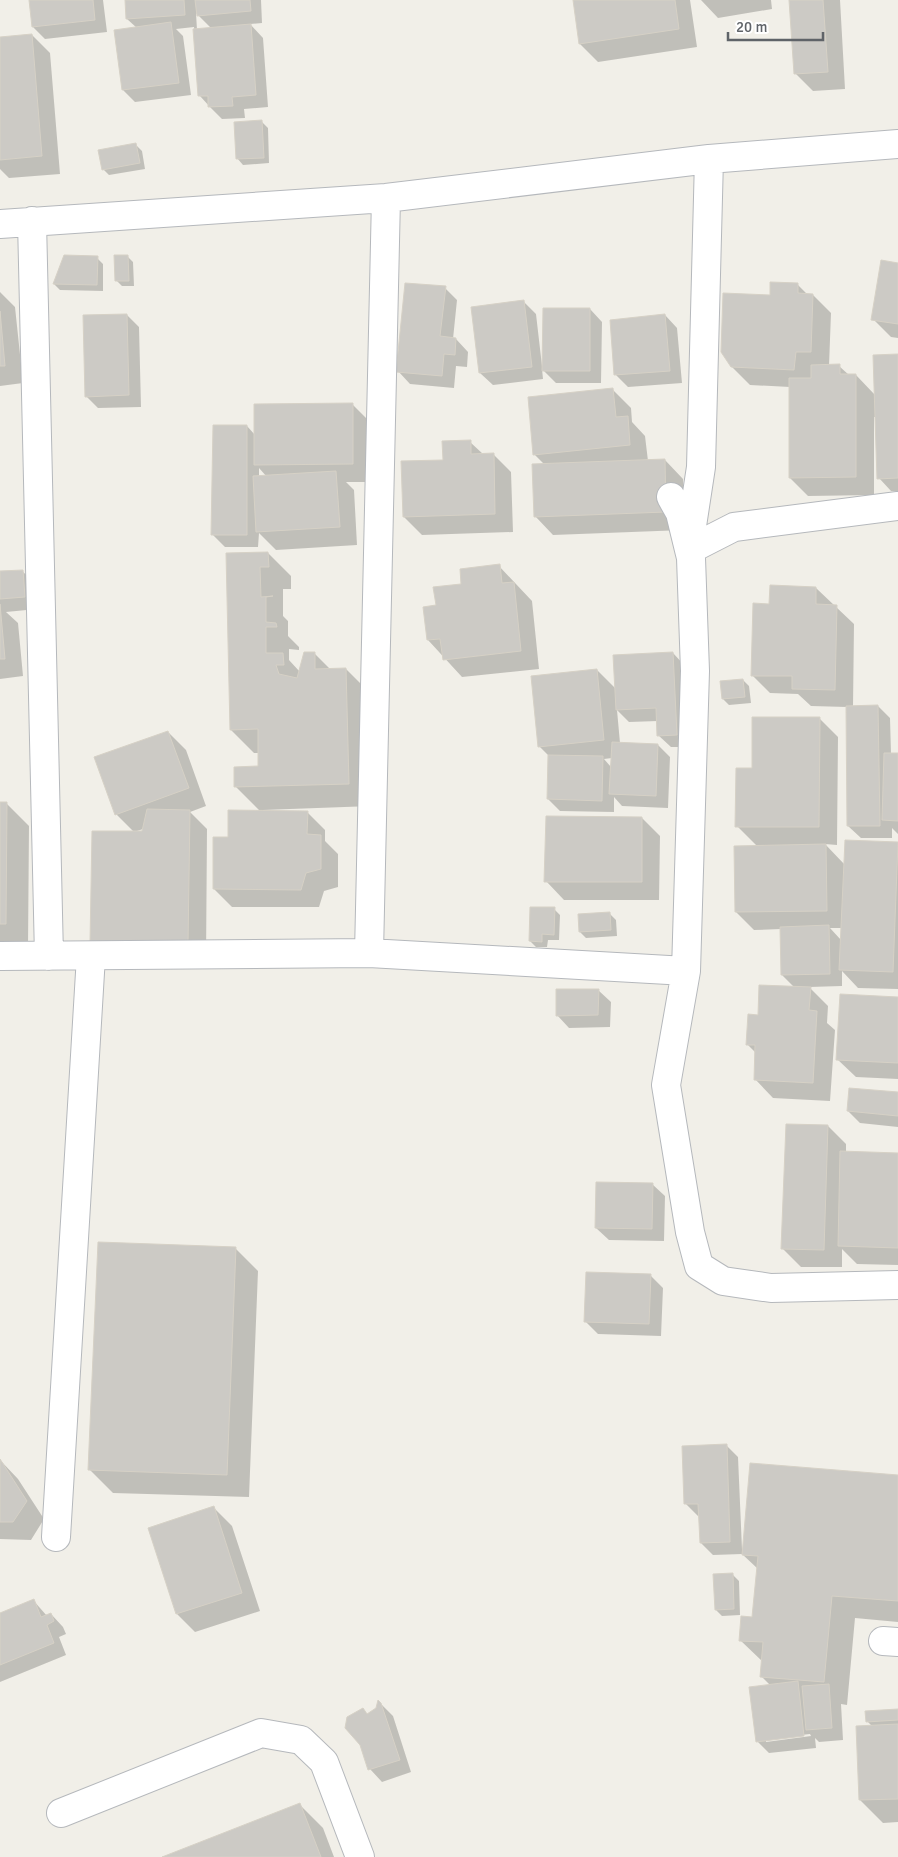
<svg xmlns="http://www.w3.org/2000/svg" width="898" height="1857" font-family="Signika,sans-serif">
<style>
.shadow{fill:#0003;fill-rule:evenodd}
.building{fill:#cccac5;stroke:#d6d1c6}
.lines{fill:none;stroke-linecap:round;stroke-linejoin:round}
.minor-casing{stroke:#b5b8bc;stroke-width:30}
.minor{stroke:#fff;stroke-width:28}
</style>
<rect width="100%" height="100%" fill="#f1efe8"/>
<path class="shadow" d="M30,0H103L107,32L45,39L33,27Z
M126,0H261L262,23L250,24L263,38L268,107L244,109L245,118L222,119L210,107L200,96L194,27L176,29L183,36L191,95L135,102L123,90L115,31L137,28L127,19ZM196,13L211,28L197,30Z
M574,0H690L697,47L598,62L580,44Z
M701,0H771L772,9L718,18Z
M791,0H840L845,89L813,91L795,73Z
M32,35L50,53L60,174L9,178L0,169V38Z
M262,122L268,128L269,163L243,165L237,158Z
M136,145L142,151L145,169L109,175L103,169Z
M127,256L133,262L134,286H122L116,280Z
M97,258L103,264V291L60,290L54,284Z
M898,264V338L891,337L873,319Z
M798,285L808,295H813L831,313L829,366H839L849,375H856L875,395L898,356V491H891L879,478L876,417H874V495L808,496L790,478V387L750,385L732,367L771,296Z
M445,288L457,300L453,339H456L468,352L467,367L456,366L454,388L410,384L398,371Z
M0,292L15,307L23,383L0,386Z
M524,302L536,314L542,366L590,309L602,322L601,383H556L542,369L543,379L493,385L480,373L473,308Z
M127,315L139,327L141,407L98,408L86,396Z
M665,315L677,328L682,383L628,387L616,375L611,321Z
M613,390L631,408L632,422L645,436L648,461L665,460L683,479L684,530L553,535L535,516L545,465L534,454Z
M352,404L370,422V482H346L354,490L357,545L276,550L259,533L258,547H225L213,535L247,426L255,435ZM259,468L267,477H259Z
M470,442L483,454H493L511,472L513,532L422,535L404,517Z
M268,553L291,576V589H283V616L288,621V636L299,647V650L289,649V660L300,672L314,653L331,670L346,669L369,692L372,806L263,810V812H307L325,830V841L338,854V887L324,891L319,907H232L214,889L229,839L261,812L236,787L260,767L259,753H254L231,730L227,554Z
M499,566L532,601L539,669L462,677L428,640L437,607Z
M22,571L35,583L37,609L6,612L18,623L23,676L0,679V573Z
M816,588L854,624L853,707L878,706L890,718L891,754H898V834L892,828V838H861L848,826L847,707L811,706L798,694L770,693L752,675L770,605Z
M673,653L685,666L689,747H671L658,735V721L629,722L617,710L620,743L658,745L670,757L668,808L622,806L614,797V812L560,811L548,799L549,756L539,746L597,670L616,689ZM612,758L611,767L604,759Z
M743,680L749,686L751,703L729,705L723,699Z
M820,719L838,737L837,845L825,844L845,865L846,841L898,843V989L858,988L842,971V986L809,987L828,1006L827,1023L835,1030L830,1101L773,1098L755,1079L756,1053L747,1044L759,1016L795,988L782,975L781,929L754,930L736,912L757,846L737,826L753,770ZM830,928H842L841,940Z
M168,732L186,750L206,806L190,812L207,829L206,961L110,960L143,829L134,832L116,814Z
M0,803H6L29,826L28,947L0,946Z
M642,818L660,836L659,900H564L546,881Z
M554,909L560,915L559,940H548L547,947H536L530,941Z
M610,914L616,920L617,936L586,938L580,932Z
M598,990L611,1002L610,1027L569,1028L557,1015Z
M898,998V1079L856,1077L837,1059Z
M898,1093V1127L860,1123L848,1111Z
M788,1125L828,1126L846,1144V1153L898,1154V1265L857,1264L842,1249V1267H801L782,1248Z
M652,1184L665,1196L664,1241L609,1240L596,1228Z
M235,1248L258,1271L249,1497L113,1493L90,1470Z
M651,1276L663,1288L661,1336L598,1334L585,1321Z
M726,1445L738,1457L742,1549L898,1477V1622L855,1618L847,1705L841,1704L843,1740L819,1742L815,1738L816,1748L769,1753L757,1741L770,1685L761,1676L763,1662L740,1640L753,1618L758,1569L742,1554L713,1555L701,1543L700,1516H698L685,1503ZM810,1734L811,1736L766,1742V1739Z
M0,1460L18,1479L44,1519L31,1540L0,1539Z
M214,1508L232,1526L260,1611L195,1632L177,1614Z
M733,1575L739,1581L740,1615L722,1616L716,1610Z
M33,1600L47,1616L51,1614L63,1627L66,1634L59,1637L66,1655L0,1682V1614Z
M381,1704L393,1716L411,1772L382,1782L370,1769L363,1709L368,1715L377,1709Z
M898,1711V1822L883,1823L860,1800L872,1726L867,1721Z
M300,1805L323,1828L334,1857H165Z"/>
<path class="building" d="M29,0H93L95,20L32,27Z
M125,0H184L185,15L126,19Z
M195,0H250L251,11L197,16Z
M573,0H675L679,29L579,44Z
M789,0H823L828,72L794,74Z
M171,22L179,83L122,90L114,30Z
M251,24L256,95L232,97L233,106L208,107V96H198L193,29Z
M32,34L42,156L0,160V37Z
M262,120L264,158L236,159L234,122Z
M136,143L140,163L102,170L98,150Z
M64,255L98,256L97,285L53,284Z
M114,255H128L129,281H115Z
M881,260L898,263V324L871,320Z
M770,282L798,283V293L813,294L811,352H796L794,370L731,367L721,352L723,293L770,295Z
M405,283L446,286L440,336L456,338L455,355L444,354L442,376L396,372Z
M524,300L532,367L479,373L471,307Z
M543,308H590V371H542Z
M0,311L5,366H0Z
M127,314L129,395L85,397L83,315Z
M665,314L670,371L614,375L610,320Z
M898,354V478L877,479L873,355Z
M840,364V374H856V477L789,478V378H811V365Z
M613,388L616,417L628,416L630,445L533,455L528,397Z
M353,403V464L254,465V404Z
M213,425H247V535H211Z
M471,440V454L494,453L495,514L403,517L401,461L443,460L442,441Z
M665,459L666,512L534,517L532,464Z
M336,471L340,527L256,532L253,476Z
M268,552L269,567H260L261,597L273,596L266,597V622L276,623L277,627H266V653H283L284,665H276L279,674L297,678L304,652H315V669L346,668L349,784L234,787V767L258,766V729L230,730L226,553Z
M500,564L502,583L514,582L521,651L443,660L440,639L427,640L423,607L436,605L433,587L461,584L460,569Z
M23,570L25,597L0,599V571Z
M770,585L816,587V604L837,605L835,690L792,689V676H751L753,603L769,604Z
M0,604L5,659H0Z
M673,652L677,735L657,736L656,708L616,710L613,655Z
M597,669L604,740L538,747L531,676Z
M743,679L745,697L722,699L720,681Z
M878,705L880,826H847L846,706Z
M752,717H820L819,827H735L736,768H752Z
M168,731L189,788L115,815L94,757Z
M612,742L658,744L656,796L609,794Z
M884,753H898V821L882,820Z
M548,755L603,756L602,801L547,799Z
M0,802H7L6,924H0Z
M147,809L190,810L188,944L90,943L92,831H142Z
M228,810L308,811L307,834L321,835V869L306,873L301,890L213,889V837H228Z
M546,816L642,817V882H544Z
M845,840L898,842L893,972L839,970Z
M826,844L827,911L735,912L734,846Z
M530,907H555L554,935L542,934V942L529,941Z
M610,912L611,930L579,932L578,914Z
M829,925L830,974L781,975L780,927Z
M759,985L811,987L809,1010L817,1011L813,1083L754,1080L755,1045H746L748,1014L758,1015Z
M556,989H599L598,1015L556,1016Z
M840,994L898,997V1063L836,1060Z
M849,1088L898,1092V1116L847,1111Z
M786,1124L828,1125L824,1250L781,1249Z
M840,1151L898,1153V1248L838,1246Z
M596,1182L653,1183L652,1229L595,1228Z
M98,1242L236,1247L227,1475L88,1470Z
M586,1272L651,1274L649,1324L584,1322Z
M727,1444L730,1542L700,1543L698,1504H684L682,1446Z
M0,1459L27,1501L13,1522H0Z
M750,1463L898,1475V1601L832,1596L824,1682L760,1677L763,1642L739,1641L741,1616L752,1617L758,1556L742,1555Z
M214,1506L242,1593L176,1614L148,1528Z
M733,1573L734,1609L715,1610L713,1574Z
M34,1599L41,1617L51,1613L54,1621L47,1625L54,1643L0,1665V1613Z
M798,1681L804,1736L756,1742L749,1687Z
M829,1684L832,1728L806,1730L802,1686Z
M378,1700L381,1703L400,1760L368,1770L360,1745L345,1728L347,1717L363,1708L367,1714L376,1708Z
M898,1709V1720L866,1722L865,1711Z
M898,1724V1799L859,1800L856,1726Z
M300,1803L321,1857H162Z"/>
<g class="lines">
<g class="minor-casing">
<path id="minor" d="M386,198L369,953L686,971
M32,221L49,956
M0,224L386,198L709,159L898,144
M671,497L680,513L691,558L695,671L686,971L666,1085L690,1232L699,1266L723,1281L771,1288L898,1285
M690,539L701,467L709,159
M689,550L734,527L898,506
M0,956L369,953
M56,1537L91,956
M883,1641L898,1642
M61,1813L261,1733L301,1740L324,1762L360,1857"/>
</g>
<use href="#minor" class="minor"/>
</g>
<path d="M728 32v8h95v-8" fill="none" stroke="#5f6368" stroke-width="2.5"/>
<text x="736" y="32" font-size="15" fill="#5f6368" stroke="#ffffff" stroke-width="4" paint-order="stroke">20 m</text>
</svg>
